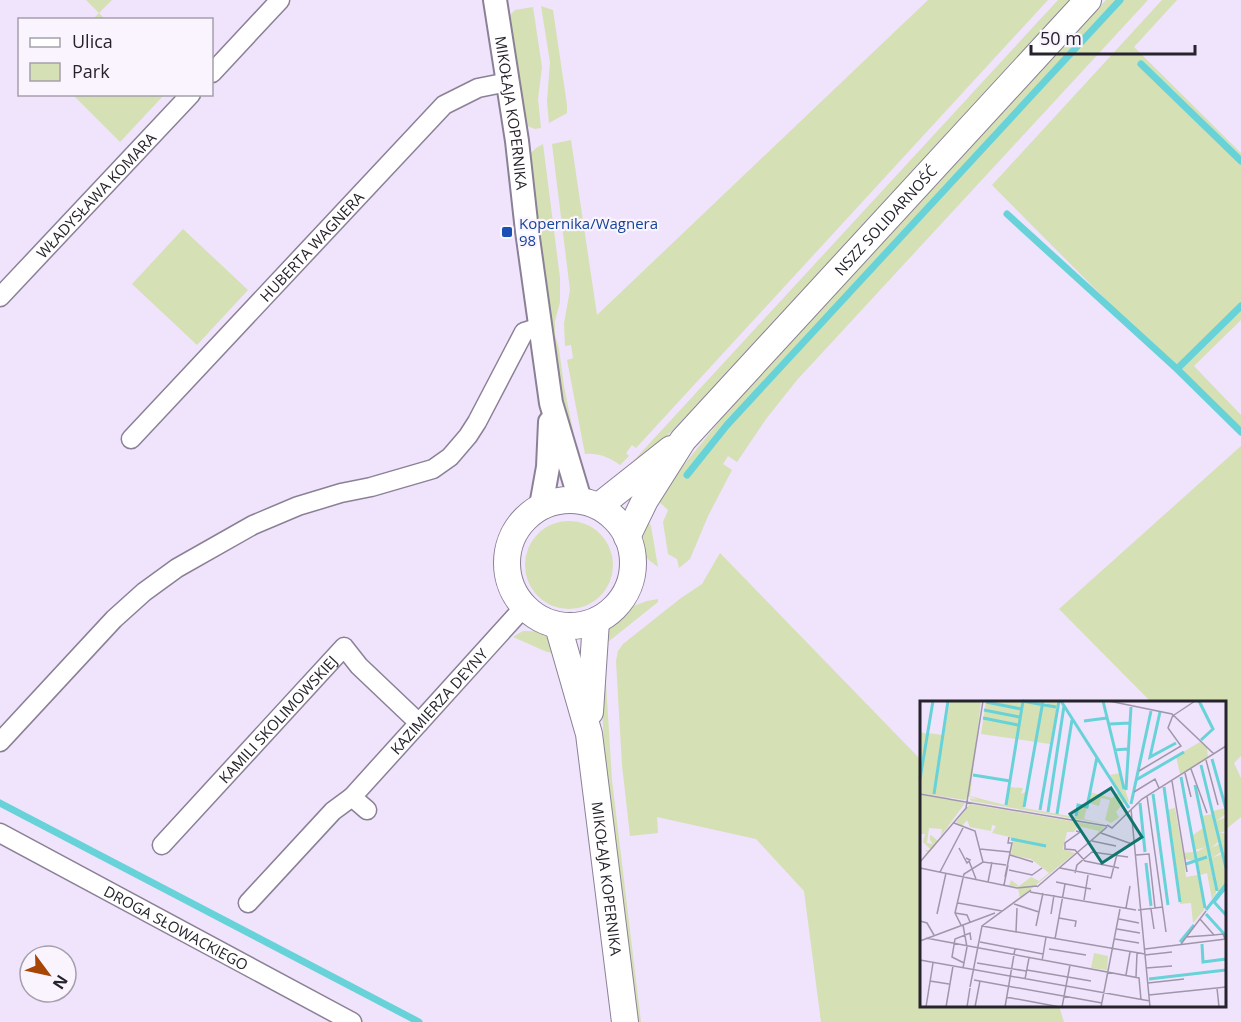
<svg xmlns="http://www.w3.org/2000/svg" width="1241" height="1022" font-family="'Open Sans',sans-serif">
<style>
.green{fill:#d5e0b4}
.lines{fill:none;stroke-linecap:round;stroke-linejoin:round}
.stream{stroke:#68d2d9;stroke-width:7}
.minor-casing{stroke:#8b8096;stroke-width:21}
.tertiary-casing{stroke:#8b8096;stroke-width:26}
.secondary-casing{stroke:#8b8096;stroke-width:28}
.minor{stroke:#fff;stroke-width:18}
.tertiary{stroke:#fff;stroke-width:22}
.secondary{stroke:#fff;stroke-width:26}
.transit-dot{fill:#1a4fb4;stroke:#f9f4fe;stroke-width:2}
.labels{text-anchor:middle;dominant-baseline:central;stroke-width:4.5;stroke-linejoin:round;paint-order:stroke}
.street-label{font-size:15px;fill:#27232c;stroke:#f9f4fe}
.transit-label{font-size:15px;fill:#164399;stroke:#f9f4fe;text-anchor:start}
.inset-river{fill:none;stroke:#68d2d9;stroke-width:3}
.inset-road{fill:none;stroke:#a096a9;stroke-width:1.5}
.view{fill:#0f766e;fill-opacity:0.15;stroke:#0f766e;stroke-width:3}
.inset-edge{fill:none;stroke:#27232c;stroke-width:3}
</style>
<rect width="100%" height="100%" fill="#f0e3fc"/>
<path class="green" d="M86,0H112L99,13L105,19H93L99,13Z
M928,0H1048L636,448L632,445L626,453L629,456L620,465C608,457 600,453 585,454L567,360L573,358L571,345L565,346L564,323L570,290L552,144L571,140L597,315Z
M1058,0H1070L675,428L629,473L625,470Z
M1106,0H1148L797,380L766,419L737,462L728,456L723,464L732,470L708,516L690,559L679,568L677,559L668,554L663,522L668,510L656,499L731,407Z
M1162,0H1177L1134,47L1241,153V320L1194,366L1241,415V436L992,185Z
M541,6L553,10L567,105V113L549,123L547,101L550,62Z
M533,7L542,67L538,99L541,128L535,129L525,125L509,16L515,10Z
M73,95H164L120,142Z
M543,144L560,278V302L555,321V335L559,349L564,386L578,455L573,456L556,367L529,155L536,148Z
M183,229L248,290L197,345L132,284Z
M1241,446V756L1234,763L1241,778V817L1225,830L1224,702H1151L1059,609Z
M645,517L651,526L658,567L645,557L641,534Z
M525 565a44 44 0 1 1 88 0a44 44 0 1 1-88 0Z
M720,553L921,760L922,1006H1059L1064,1022H821L804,891L756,839L657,817L658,833L630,836L622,765L616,661L618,651L623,644L681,598L702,584Z
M658,599V602L603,646L606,630L628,608L647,601Z
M523,631C545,631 547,633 554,653L547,652L513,637Z
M605,667L612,780L641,1022H635L606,780L602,709Z"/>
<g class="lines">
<path class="stream" d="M1141,64L1241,161
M1007,214L1177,369
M1241,306L1177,369L1241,432
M687,475L727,425L1120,0
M0,803L419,1022"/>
<g class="minor-casing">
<g id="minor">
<path d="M212,73L280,0"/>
<path id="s1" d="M0,297L191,94"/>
<path id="s2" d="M131,439L444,105L478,88L508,82"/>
<path d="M0,742L114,619L144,592L177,568L253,525L298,506L341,493L371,487L433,469L450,457L468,436L477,422L524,332L540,327"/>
<path d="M352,797L367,810"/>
<path id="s3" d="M0,833L352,1022"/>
<path id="s4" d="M162,845L344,647L359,666L419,723"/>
<path id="s5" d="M248,903L333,811L352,797L524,607"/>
</g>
</g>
<g class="tertiary-casing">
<g id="tertiary">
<path id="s6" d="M495,0L517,141L527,231L551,403L580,500"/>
<path d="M541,506L548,467L550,422"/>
</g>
</g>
<g class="secondary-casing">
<g id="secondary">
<circle cx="570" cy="563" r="63"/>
<path d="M599,506L671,449"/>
<path id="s7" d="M627,537L645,500L683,440L1088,0"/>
<path id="s8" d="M558,626L589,734L625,1022"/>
<path d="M590,712L596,621"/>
</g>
</g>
<use href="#minor" class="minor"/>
<use href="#tertiary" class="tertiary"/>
<use href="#secondary" class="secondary"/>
</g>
<rect class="transit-dot" x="501" y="226" width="12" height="12" rx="3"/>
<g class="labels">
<g class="street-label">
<text stroke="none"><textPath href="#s6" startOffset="114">MIKOŁAJA KOPERNIKA</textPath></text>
<text stroke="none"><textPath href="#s1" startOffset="140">WŁADYSŁAWA KOMARA</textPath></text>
<text stroke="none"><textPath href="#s7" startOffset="411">NSZZ SOLIDARNOŚĆ</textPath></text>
<text stroke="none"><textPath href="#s2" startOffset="264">HUBERTA WAGNERA</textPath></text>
<text stroke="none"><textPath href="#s5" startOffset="278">KAZIMIERZA DEYNY</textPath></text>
<text stroke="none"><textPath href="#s4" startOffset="171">KAMILI SKOLIMOWSKIEJ</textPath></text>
<text stroke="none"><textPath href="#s8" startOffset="258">MIKOŁAJA KOPERNIKA</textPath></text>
<text stroke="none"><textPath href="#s3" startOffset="200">DROGA SŁOWACKIEGO</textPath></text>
</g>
<g class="transit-label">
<text x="519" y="223">Kopernika/Wagnera<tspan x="519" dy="17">98</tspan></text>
</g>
</g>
<g transform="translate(920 701)">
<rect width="306" height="306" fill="#f0e3fc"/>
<path d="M30,0H61L50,95L85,104L89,86L103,87L101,93L107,90L104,107L155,116L158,104L166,105L169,91L192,97L199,90L205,100L190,74L200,72L209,101L205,100L196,111L199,116L208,109L197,118L191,122L185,119L190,99L181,97L179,105L168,102L164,118L186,123L51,100L50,97L58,99L49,95L45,99L0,92V31L7,33L3,60L8,32L22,34L19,63ZM66,0H138L130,43L61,33ZM280,41L287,47L288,57L260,73L256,55ZM0,93L45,102L21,135L22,128L9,127L7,142L13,143L10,139V135L11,134L18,140L14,146L9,151H7L5,149H11L3,141L5,133H0ZM50,103L185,126L174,137L179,130L158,125L154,131H147L143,148L155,152L100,197L98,188L102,186L89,185L91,179L99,185L111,176L119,180L129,172L111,158L91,154L93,142L90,136L72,132L76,125L72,124L71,130L50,126L47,119L42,125L36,121ZM255,107L263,152L273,151L275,160L264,158L266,176L278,174L283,200L284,209L273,222L271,202L260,203L247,109ZM305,107L306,113L296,120L306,116V130L299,132H306V142L302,143H306V164L293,110ZM292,113L298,141L291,147L299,143L301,151L292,157L302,153L306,171V182L298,191L282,115ZM283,127L296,192L292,198L287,172L280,174L277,161L288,156L277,159L276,151L286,146L275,149L273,134ZM174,252L188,255L187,269L171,267Z" fill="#d5e0b4"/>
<path class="inset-river" d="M102,0L136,6M141,0L209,107M183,0L195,49L207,48M279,0L293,28L281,39M66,1L101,8M64,9L99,16M240,11L230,56L256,42M63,17L98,24M164,20L187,17M190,23L210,22M195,49L204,88M292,58L306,108M281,64L306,167M53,74L90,80M261,76L285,207M0,78L13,0M216,79L264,51M275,84L297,190M244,86L260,201M206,89L211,6M14,93L28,0M233,93L248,204M220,102L225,151M211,103L231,10M86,104L103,0M104,106L123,0M120,109L139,0M128,111L144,5M137,113L152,19M156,115L158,104L167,106L177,56M91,138L126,145M226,162L231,205M266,163L287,156M306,186L294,201L306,214M286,209L306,183M286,213L306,235M260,241L274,224M282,243L283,261L306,258M229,278L306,269"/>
<path class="inset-road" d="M189,0L252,13L294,53M254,14L275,0M286,59L298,104M271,68L287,112M219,70L261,45L248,27L253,14M265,72L271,96M252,80L267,171M214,91L235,78L239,87M0,93L29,98M227,95L246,231M28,98L187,125M46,107L63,0M211,108L230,306M34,122L55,130L63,161M187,124L192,127L222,98L306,45M156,130L160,131L145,142V148L155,149L165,160L199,167M181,132L212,143M172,140L196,145M39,147L47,162L50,159L46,157M60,148L90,151M90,154L113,161M216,154L229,153L235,207M49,160L56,178M0,161L47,106M0,167L97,187L117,185M140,167L191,177L197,153M89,169L112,174L122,167M20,171L43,127M155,172L157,164L172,151L208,156M85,176L92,142H88L89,136M68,181L72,161M136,181L171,188M84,184L88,164M117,186L187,126M110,191L216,209M164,199L168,174M38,202L82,210M94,203L119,211M206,207L210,185M231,208L234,228M218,209L243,206M35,212L47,214L50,221M17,213L26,172M131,213L134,194M139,217L156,220L155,226M199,218L219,222M280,218L294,234L303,233L305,238M0,220L7,222L14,234M41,224L35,212L44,173L63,161L86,164M62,225L225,253M116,225L123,192M197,228L220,232M96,231L97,207M266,236L294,234M6,237L219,277L221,299M135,238L145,183M195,238L219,242M0,240L75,212M60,241L123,253M261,243L286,210M129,248L166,254M225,248L306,238M225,254L252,251M0,259L230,300M122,260L126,236M44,262L32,256L35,238L50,232L51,239M57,262L106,270M43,267L47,246L43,224M226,267L252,265M107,269L171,280M206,274L210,251M216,276L217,252M105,278L109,257M54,279L182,302M10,280L29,283M228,282L264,278M50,286L62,225L111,189M297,287L299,306M229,294L306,286M86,296L140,306M6,306L13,262M26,306L33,265M47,306L50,287M55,306L60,280M85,306L95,248M142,306L150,264M181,306L200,208"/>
<path class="view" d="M191,87L222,136L182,162L150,113Z"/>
<rect width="306" height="306" class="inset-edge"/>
</g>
<rect x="18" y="18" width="195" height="78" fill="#f9f4fe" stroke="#a5a0aa" stroke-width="1.5"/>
<rect x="30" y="38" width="30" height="9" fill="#ffffff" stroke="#a5a0aa" stroke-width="1.5"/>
<text x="72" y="48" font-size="18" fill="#27232c">Ulica</text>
<rect x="30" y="63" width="30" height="18" fill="#d5e0b4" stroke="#a5a0aa" stroke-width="1.5"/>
<text x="72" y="78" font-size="18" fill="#27232c">Park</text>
<g transform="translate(48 974) rotate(123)"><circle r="28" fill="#f9f4fe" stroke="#a5a0aa" stroke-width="1.5"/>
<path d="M0-4.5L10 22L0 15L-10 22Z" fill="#a74506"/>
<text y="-9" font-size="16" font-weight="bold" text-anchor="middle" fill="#27232c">N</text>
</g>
<path d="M1031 45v9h164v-9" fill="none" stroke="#27232c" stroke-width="3"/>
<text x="1040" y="45" font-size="18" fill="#27232c" stroke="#f9f4fe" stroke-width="4.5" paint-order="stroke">50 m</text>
</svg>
